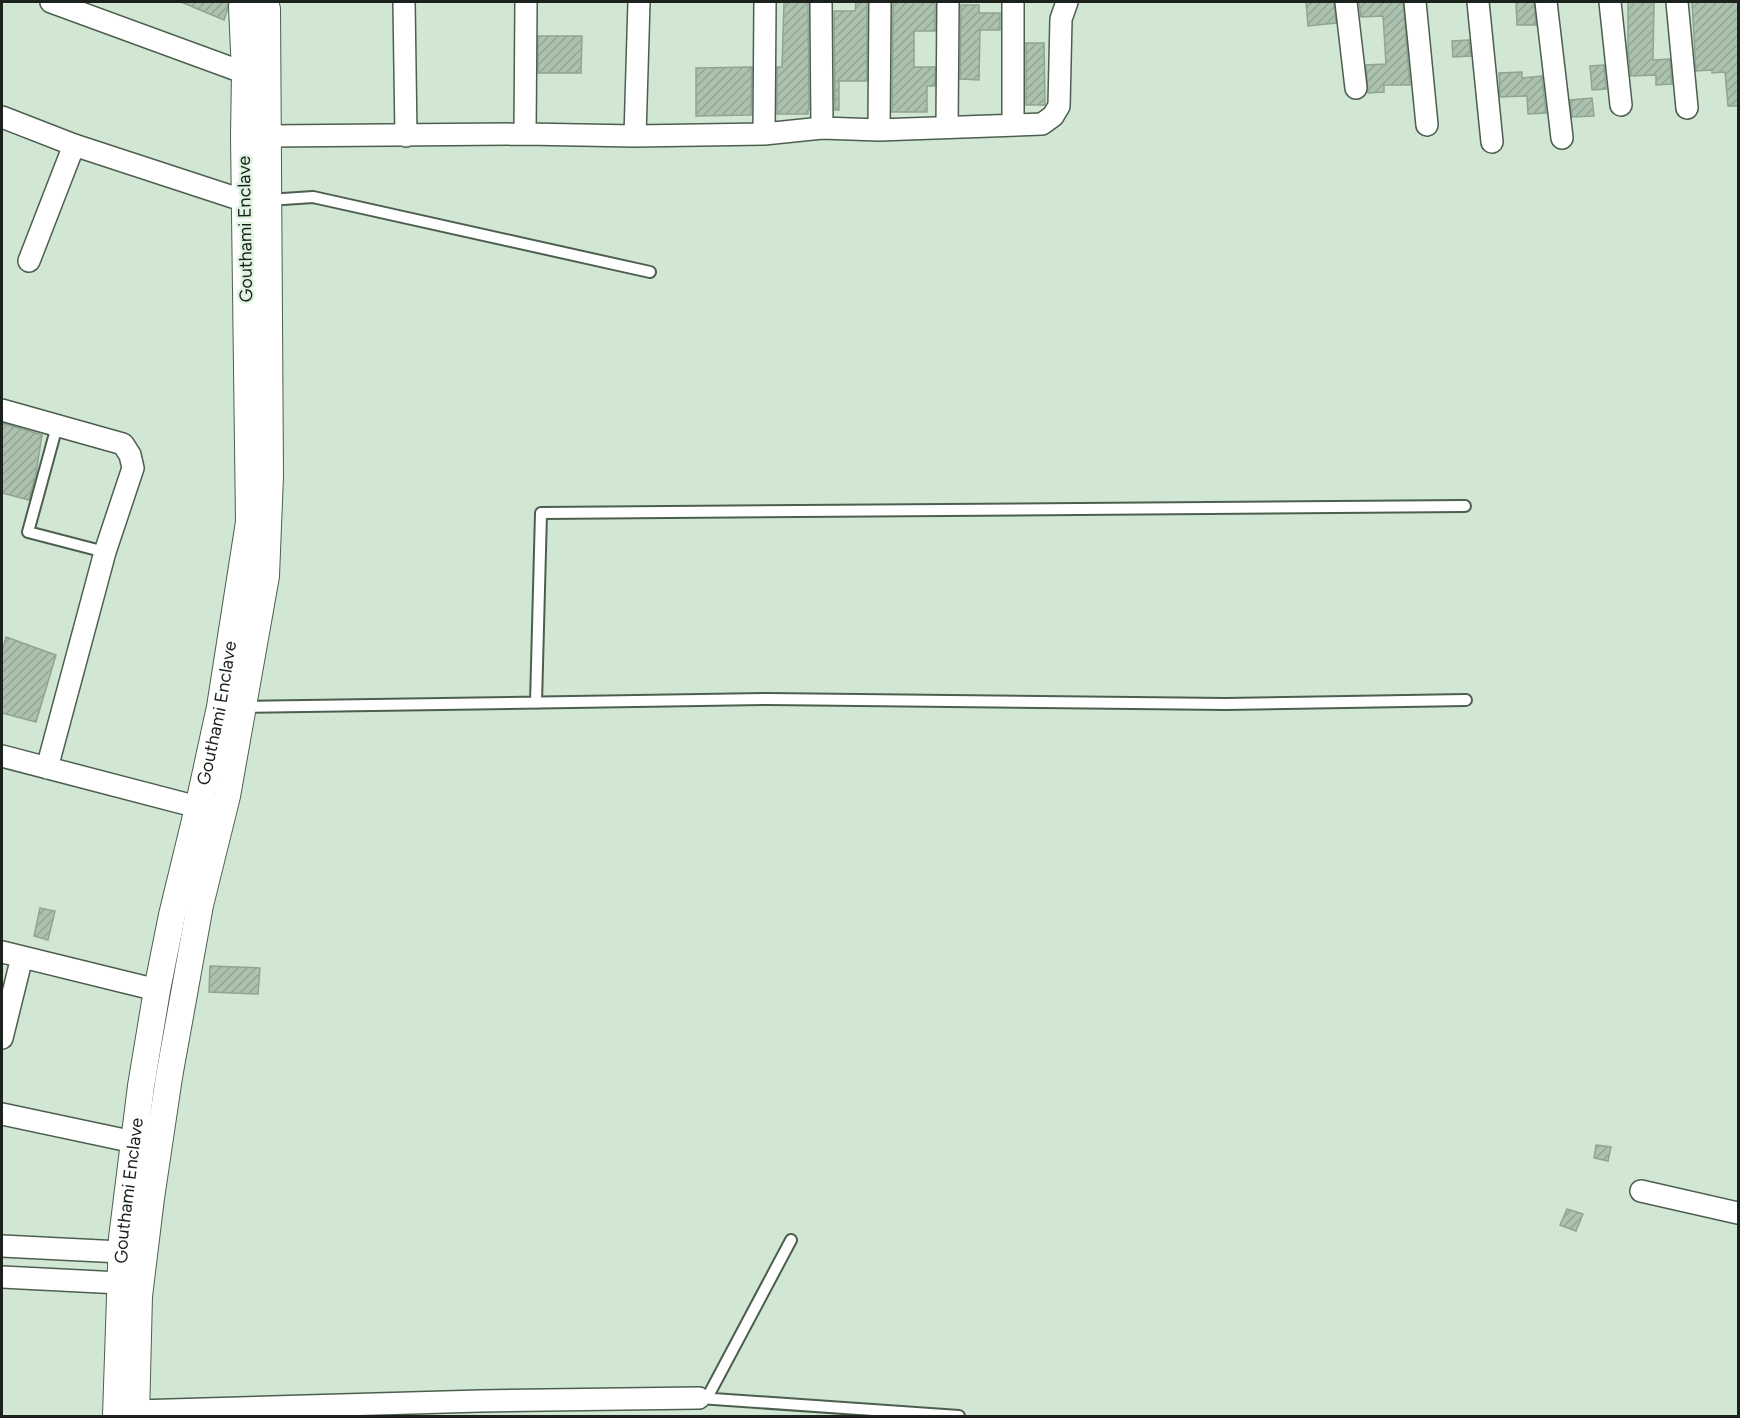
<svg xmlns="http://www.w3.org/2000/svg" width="1740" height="1418" font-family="Figtree,sans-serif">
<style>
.building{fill:url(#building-hatch);stroke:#8fa491;stroke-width:1.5}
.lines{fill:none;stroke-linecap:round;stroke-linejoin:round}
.service-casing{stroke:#4c5f4f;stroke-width:14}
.minor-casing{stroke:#4c5f4f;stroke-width:24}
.tertiary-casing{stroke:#4c5f4f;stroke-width:28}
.service{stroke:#fff;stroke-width:10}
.minor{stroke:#fff;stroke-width:21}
.tertiary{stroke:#fff;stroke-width:26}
.labels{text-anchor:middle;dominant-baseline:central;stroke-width:5;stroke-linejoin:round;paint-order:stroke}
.street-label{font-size:18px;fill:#1a221b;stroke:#def4e0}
</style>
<defs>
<pattern id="building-hatch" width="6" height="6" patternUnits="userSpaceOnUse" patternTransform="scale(1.5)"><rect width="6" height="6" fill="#acc2af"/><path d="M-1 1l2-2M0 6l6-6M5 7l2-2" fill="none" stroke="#93a696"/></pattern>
</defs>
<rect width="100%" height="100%" fill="#d1e7d3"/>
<path class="building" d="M181,2H228L227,11L224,20Z
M784,2H808L809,110H808V114H777V67H782Z
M856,2H867V81H839V110H835L834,11H855Z
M893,2H935V31H914V67H935V86H927V112H892Z
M1306,2H1334L1336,23L1308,26Z
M1359,2H1403L1410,85H1384V92L1368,93L1366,65L1386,64L1383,16L1361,17Z
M1516,2H1534L1536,25H1517Z
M1628,2H1654L1653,60L1670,59L1672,84L1656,85V75L1631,76L1628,51Z
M1692,2H1738V106H1728L1725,72L1712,73V70L1696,71Z
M961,5H979V13H1000V30H980L979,80L960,79Z
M538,36H582L581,73H538Z
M1469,40L1471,56L1453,57L1452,41Z
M1026,43H1044L1045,105H1026Z
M1604,65L1606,89L1592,90L1590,66Z
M752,67L751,115L696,116V68Z
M1522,72V78L1542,76L1546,113L1528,114L1527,96L1500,97L1499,73Z
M1592,98L1594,116L1572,117L1570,100Z
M2,423L42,435L36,473L29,500L2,493Z
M6,637L56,655L36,722L2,713V652Z
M40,908L55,911L48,940L34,936Z
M210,966L260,968L258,994L209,992Z
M1596,1145L1611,1147L1608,1161L1594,1158Z
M1567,1209L1583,1214L1576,1231L1560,1225Z"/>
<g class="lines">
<g class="service-casing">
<path id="service" d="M268,200L313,197L650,272
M57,426L28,532L105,552
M536,703L541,513L1465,506
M243,707L768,699L1226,704L1466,700
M699,1398L959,1416
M707,1398L791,1240"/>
</g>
<g class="minor-casing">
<path id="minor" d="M51,2L245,73
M404,2L406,136
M821,2L822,128
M1346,2L1356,88
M1415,2L1427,125
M1478,2L1492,142
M1546,2L1562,138
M1610,2L1621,105
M1677,2L1687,108
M2,117L74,145L245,201
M1013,125V2
M947,127L948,2
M879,130L880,2
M525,134L526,2
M764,134L765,2
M268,136L525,134L635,136L764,134L822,128L879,130L1042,124L1053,116L1059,106L1061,19L1067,2
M635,136L639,2
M29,261L74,145
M2,410L123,444L130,455L133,468L105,552L47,768
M2,756L213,811
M2,952L157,990
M2,1038L22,957
M2,1114L134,1142
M1641,1191L1738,1213
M2,1246L121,1252
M2,1277L120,1283
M136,1411L480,1401L699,1398"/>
</g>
<g class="tertiary-casing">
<g id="tertiary">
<path id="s1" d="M116,1416L122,1238L141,1086L157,990L172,915L198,808L220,707L249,522L244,136L245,73L242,7L243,2"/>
<path d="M136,1416L139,1296L151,1198L169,1077L200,905L227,796L266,576L270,476L267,9L265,2"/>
</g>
</g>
<use href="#service" class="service"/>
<use href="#minor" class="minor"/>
<use href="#tertiary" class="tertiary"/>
</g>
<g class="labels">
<g class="street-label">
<text transform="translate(245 229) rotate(-91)">Gouthami Enclave</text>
<text stroke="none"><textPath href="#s1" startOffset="712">Gouthami Enclave</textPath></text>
<text stroke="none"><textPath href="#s1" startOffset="226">Gouthami Enclave</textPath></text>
</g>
</g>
<rect width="1740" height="1418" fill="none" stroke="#1a221b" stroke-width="6"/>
</svg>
